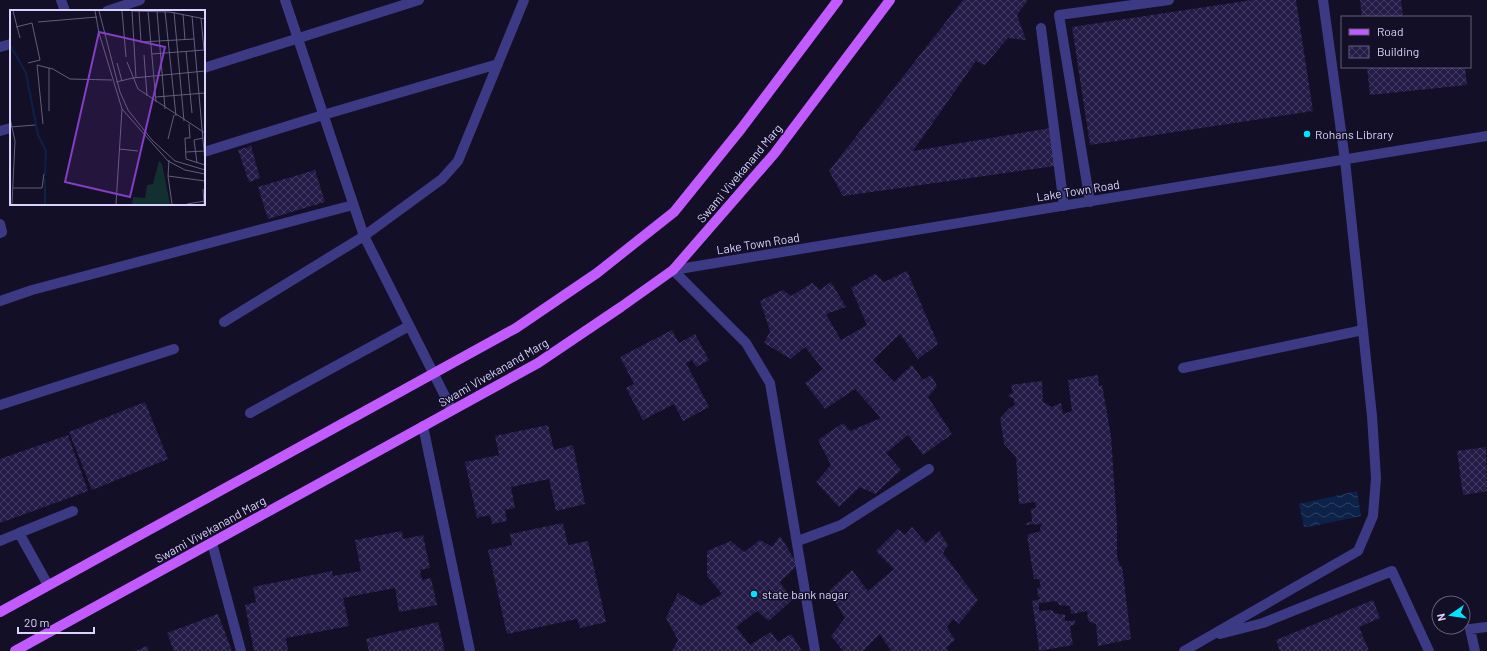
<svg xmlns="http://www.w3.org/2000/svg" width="1487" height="651" font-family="Barlow,sans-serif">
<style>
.water{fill:url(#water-waves)}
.building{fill:url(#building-cross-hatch)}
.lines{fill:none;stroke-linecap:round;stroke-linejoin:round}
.minor{stroke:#3d3a85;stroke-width:10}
.major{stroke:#c25bff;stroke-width:10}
.poi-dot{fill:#00e5ff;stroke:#130f26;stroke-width:1.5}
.labels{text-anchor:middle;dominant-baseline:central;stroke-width:3;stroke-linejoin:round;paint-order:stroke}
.poi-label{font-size:12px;fill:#d9d4ff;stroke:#130f26;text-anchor:start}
.street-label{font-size:12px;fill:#d9d4ff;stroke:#130f26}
.inset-river{fill:none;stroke:#0c2248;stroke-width:2}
.inset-road{fill:none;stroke:#625e7d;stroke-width:1}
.view{fill:#843dc5;fill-opacity:0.15;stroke:#843dc5;stroke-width:2}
.inset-edge{fill:none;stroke:#d9d4ff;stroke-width:2}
</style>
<defs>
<pattern id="water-waves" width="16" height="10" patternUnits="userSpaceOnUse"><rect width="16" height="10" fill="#0c2248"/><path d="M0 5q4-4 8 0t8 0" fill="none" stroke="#2f4163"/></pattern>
<pattern id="building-cross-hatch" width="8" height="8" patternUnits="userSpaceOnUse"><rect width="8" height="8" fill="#241b47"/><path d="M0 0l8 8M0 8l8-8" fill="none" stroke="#433b63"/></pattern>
</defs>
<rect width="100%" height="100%" fill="#130f26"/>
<path class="water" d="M1357,491L1361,516L1313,526L1304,527L1299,504Z"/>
<path class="building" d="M963,0H1028L1017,15L1026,40L1008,38L985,65L976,61L913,151L1051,128L1055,166L843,196L829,171Z
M1252,0H1296L1313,111L1090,145L1072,27Z
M1360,0H1401L1403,17H1362Z
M1367,67H1465L1467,85L1370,95Z
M251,146L260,178L249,182L238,150Z
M315,170L325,202L268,219L258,187Z
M907,271L938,344L918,359L900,334L873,360L894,382L912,365L923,380L931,375L937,386L928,397L952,434L923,455L908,435L886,453L901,470L875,494L860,487L839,507L816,482L831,465L818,440L843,423L850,431L881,418L855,389L825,409L805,383L823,369L805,347L791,359L764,343L770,331L760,301L783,290L791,296L812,283L820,290L831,282L846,307L826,314L841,340L867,325L851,288L875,274L884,282Z
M672,330L679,343L695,334L709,360L696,367L692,360L686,363L709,407L683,421L674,404L643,420L626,388L634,384L620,357Z
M1098,375L1099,386L1102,385L1111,436L1117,525V556L1120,567L1122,566L1131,639L1098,646L1096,624L1088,621L1087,611L1071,614L1070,606L1059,605L1057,601L1039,603V611L1052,610L1054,613L1065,615V621H1073L1075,619V624L1070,626L1073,645L1038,651L1039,649L1032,601L1040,599V597H1038L1037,588L1041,587L1039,579H1034L1027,535L1041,531L1040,528L1043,524L1023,525L1032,521L1031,509L1036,508L1035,502L1019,504L1016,457L1004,444L1000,418L1008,409L1015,405L1013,398L1009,397L1008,395L1013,393L1011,385L1042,381L1043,402L1052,407L1061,403L1063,414L1072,411L1068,380Z
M145,402L168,459L92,490L69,432Z
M548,425L554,450L573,445L585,504L556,511L549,479L511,487L515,508L505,510L507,521L492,524L490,515L477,518L465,462L499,455L495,436Z
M68,435L88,491L0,523V459Z
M1486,447L1487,491L1463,495L1457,451Z
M563,523L568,545L588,541L606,622L580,628L577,619L507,634L488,550L512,545L510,534Z
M912,527L926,543L939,531L948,545L943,553L978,600L959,624L953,619L947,627L955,640L946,648L949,651H891L880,634L863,651H843L831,636L845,618L829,591L852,570L868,591L894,569L876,551L898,529L905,535Z
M402,531L403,539L423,535L430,568L420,570L422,580L431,578L437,605L399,612L395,588L343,598L349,626L286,638L288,651H254L245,605L256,602L253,587L332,571L333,576L361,571L355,540Z
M780,536L798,565L780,582L792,600L769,621L757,611L736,627L750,645L771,632L778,642L791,634L802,651H672L678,640L666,618L678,593L701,606L722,594L707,576V551L731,541L744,552L760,540L772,547Z
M1373,600L1380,618L1359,627L1369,651H1280L1276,640Z
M218,614L232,651H174L167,633Z
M438,622L445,651H369L366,639Z
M147,646L149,651H135Z"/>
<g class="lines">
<path class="minor" d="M61,0L65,11
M285,0L364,236L452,410
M107,11L140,0
M1041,28L1064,206
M0,47L11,44
M204,68L419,0
M0,131L11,128
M204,152L323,115L498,64
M1090,202L1059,15L1169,0
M0,224L2,232L0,233
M673,270L1487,136
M673,270L746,343L770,383L815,651
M0,301L32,290L353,205
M224,322L364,236L442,179L458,161L524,0
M1183,368L1363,330
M0,405L174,349
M250,413L409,326
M423,426L470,651
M19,533L73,511
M0,541L19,533L48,585
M798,541L841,525L929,469
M212,543L241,651
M1220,634L1263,623L1392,571L1429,651
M1184,651L1358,551L1373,516L1376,478L1372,416L1345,160L1323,0
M1475,651L1470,629L1487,627"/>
<path class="major" d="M0,612L516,328L597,273L674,212L741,129L838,0
M15,651L538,363L621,307L673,270L774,154L890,0"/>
</g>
<g class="poi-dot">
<circle cx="1307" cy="134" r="4"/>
<circle cx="754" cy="594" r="4"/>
</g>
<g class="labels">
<g class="poi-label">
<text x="1315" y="134">Rohans Library</text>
<text x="762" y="594">state bank nagar</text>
</g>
<g class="street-label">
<text transform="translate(739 173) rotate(-50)">Swami Vivekanand Marg</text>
<text transform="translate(1078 190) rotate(-9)">Lake Town Road</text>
<text transform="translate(758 243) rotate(-9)">Lake Town Road</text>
<text transform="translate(493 372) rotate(-30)">Swami Vivekanand Marg</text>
<text transform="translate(210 529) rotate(-29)">Swami Vivekanand Marg</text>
</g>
</g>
<g transform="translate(10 10)">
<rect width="195" height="195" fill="#130f26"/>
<path d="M149,151L152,154L160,194H122L123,187L135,188L137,175L143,174Z" fill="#12302f"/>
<path class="inset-river" d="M0,35L16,63L28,125L36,141L35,164M35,169V194"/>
<path class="inset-road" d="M3,1L10,28M85,1L89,23L112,99L158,151L175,160L195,164M89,1L110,82L118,100L142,130L165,151L195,160M112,1L116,47M122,1L160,2L195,9M122,1L126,68M129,1L131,32L184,29M138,1L146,92M147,1L155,99M155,1L166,106M164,2L174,111M173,4L175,30M182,6L195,152M28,12L87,7M6,17L22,13L30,50L18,53M176,41L182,103M142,44L194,40L191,8M134,45L137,86M117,52L128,79L195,123M107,53L112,71M106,72L123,68L195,61M146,87L195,83M39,101V58M0,108L5,131L2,194M33,114L27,55L43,59L60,69L102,70M179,114L180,128H175L176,149L195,155M0,117L25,115M158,129L164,105M109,139L128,141M176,142L195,141M159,150L158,166L162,194M187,153L184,130L193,128M158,166L195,171M3,178H32L34,164M193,179L194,194M106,194L112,99M177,194L195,191"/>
<path class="view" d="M89,22L155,37L120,187L55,172Z"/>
<rect width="195" height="195" class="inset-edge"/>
</g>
<rect x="1341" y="16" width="130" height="52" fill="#130f26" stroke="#625e7d"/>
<rect x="1349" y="29" width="20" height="6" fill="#c25bff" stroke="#625e7d"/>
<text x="1377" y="36" font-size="12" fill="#d9d4ff">Road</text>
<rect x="1349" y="46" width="20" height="12" fill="url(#building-cross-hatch)" stroke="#625e7d"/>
<text x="1377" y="56" font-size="12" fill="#d9d4ff">Building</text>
<g transform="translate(1451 615) rotate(257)"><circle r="19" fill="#130f26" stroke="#625e7d"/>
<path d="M0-3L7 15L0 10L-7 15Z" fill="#00e5ff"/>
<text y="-6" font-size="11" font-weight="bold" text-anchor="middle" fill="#d9d4ff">N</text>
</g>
<path d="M18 627v6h76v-6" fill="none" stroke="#d9d4ff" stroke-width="2"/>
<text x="24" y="627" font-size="12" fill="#d9d4ff" stroke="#130f26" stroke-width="3" paint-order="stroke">20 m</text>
</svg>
